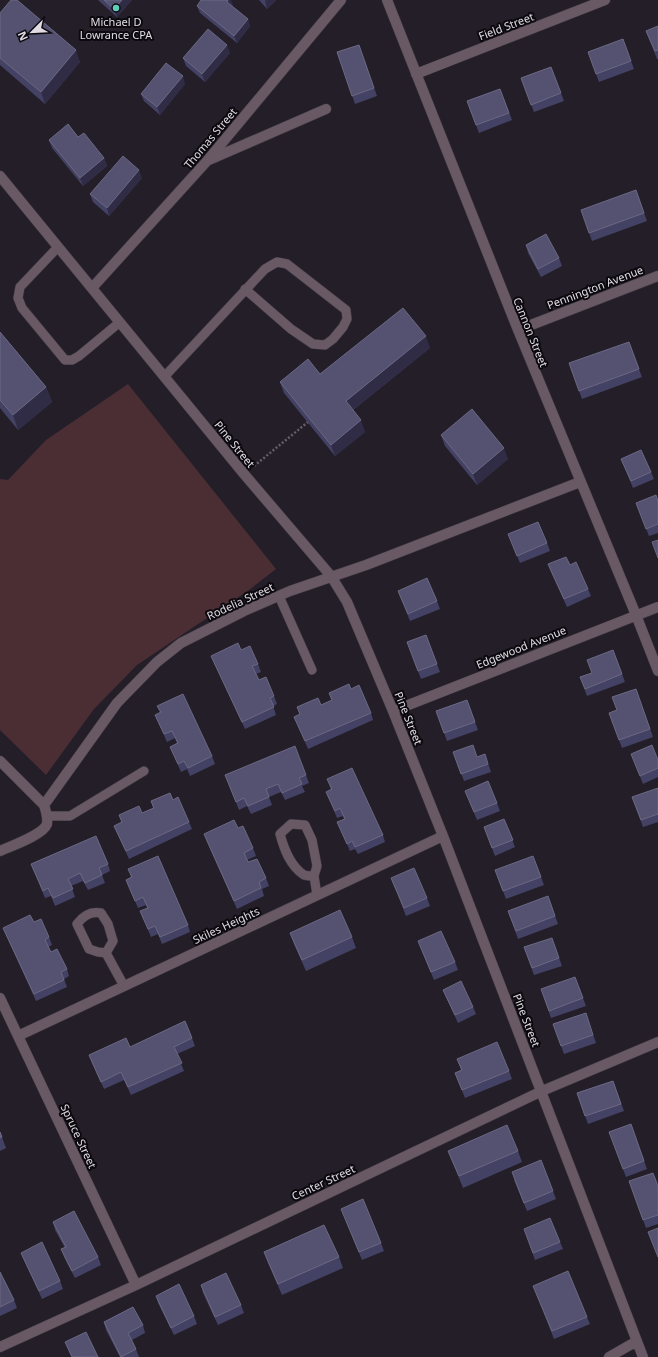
<svg xmlns="http://www.w3.org/2000/svg" width="658" height="1357" font-family="'Noto Sans',sans-serif">
<style>
.green{fill:#4a2e34}
.lines{fill:none;stroke-linecap:round;stroke-linejoin:round}
.service-casing{stroke:#3e3943;stroke-width:10}
.minor-casing{stroke:#3e3943;stroke-width:11}
.path{stroke:#655f69;stroke-width:2.5;stroke-dasharray:2 2;stroke-linecap:butt}
.service{stroke:#695964;stroke-width:9}
.minor{stroke:#695964;stroke-width:10}
.wall{fill:#444264}
.shaded-wall{fill:#302c46}
.building{fill:#555271;stroke:#6b6883}
.poi-dot{fill:#5eceb8;stroke:#0c090e;stroke-width:1.5}
.labels{text-anchor:middle;dominant-baseline:central;stroke-width:4;stroke-linejoin:round;paint-order:stroke}
.poi-label{font-size:11px;fill:#e1dce4;stroke:#0c090e}
.street-label{font-size:11px;fill:#e1dce4;stroke:#0c090e}
</style>
<rect width="100%" height="100%" fill="#241e29"/>
<path class="green" d="M128,384L276,569L249,590L137,665L94,709L46,775L0,730V479L8,480L46,440Z"/>
<g class="lines">
<g class="service-casing">
<path id="service" d="M58,247L20,287L18,298L22,308L65,360H72L79,356L120,322
M165,376L265,269L277,262L287,264L346,310L347,319L343,327L333,339L325,345L313,344L291,329L245,289
M279,596L312,670
M48,816H70L144,771
M314,876C311,876 307,876 304,875C290,866 284,849 280,834L291,824L305,825L312,840L317,866L314,876L317,895
M106,953L113,941L108,924L101,913C91,911 83,916 77,924L89,949L98,952L106,953L124,986"/>
</g>
<g class="minor-casing">
<path id="minor" d="M387,0L518,330L636,615L658,671
M416,74L605,0
M209,160L326,109
M0,176L244,474L331,576L347,602L393,711L443,836L643,1357
M92,288L207,161L341,0
M518,330L658,276
M393,711L658,607
M0,761L44,805
M0,851C11,846 43,835 47,824C48,817 46,811 44,805L117,703L157,662L181,643L244,611L290,591L366,565L580,482
M0,998L136,1285
M18,1036L443,836
M0,1347L136,1285L542,1091L658,1042
M609,1357L637,1341"/>
</g>
<path class="path" d="M254,466L308,422"/>
<use href="#service" class="service"/>
<use href="#minor" class="minor"/>
</g>
<path class="wall" d="M98,0H132L117,17Z
M259,0H276L267,9Z
M233,5L232,6L248,19L250,26L237,43L200,13L197,6Z
M0,13L80,62L45,104L0,65Z
M658,26V59H657L646,31Z
M623,39L634,69L599,82L588,52Z
M359,45L377,96L355,104L337,52Z
M230,53L205,82L186,66L183,58Z
M551,67L564,101L534,112L521,78Z
M185,84L160,115L144,101L141,94Z
M500,89L512,120L479,133L467,101Z
M78,137L104,158L107,166L83,186L52,148L49,140Z
M142,178L109,216L93,202L90,194Z
M636,190L647,221L592,241L581,210Z
M526,245L559,258L562,266L541,277L528,253Z
M0,332L46,387L52,402L18,430L0,408Z
M629,342L642,377L582,399L569,363Z
M430,348L353,410L365,432L335,456L284,393L280,382L320,374Z
M441,435L508,459L477,485L445,446Z
M621,459L651,472L654,479L633,488Z
M658,501V533L649,536L636,503Z
M508,534L547,543L550,551L520,563Z
M548,564L570,565L588,589L591,596L567,607L551,572Z
M398,591L437,601L440,609L410,621Z
M426,635L440,672L421,679L407,642Z
M241,650L258,664L261,672L256,674L259,680L274,696L277,704L273,706L276,715L245,729L214,663L211,656Z
M613,650L625,682L587,696L580,677L591,673Z
M351,689L371,713L373,720L308,749L294,717L300,715L297,707L321,705L332,700L329,693Z
M636,689L653,737L622,748L609,713L617,710Z
M467,700L478,730L447,741L436,711Z
M157,706L212,756L215,764L190,776L187,769L181,772L170,747L177,743L175,738L167,742L155,715L160,713Z
M453,752L477,757L485,754L491,772L464,781Z
M631,754L658,760V777L643,784Z
M225,775H306L309,783L302,786L305,792L285,800L281,792L269,797L272,805L251,814L247,806L239,810Z
M327,779L383,835L385,842L358,854L355,849L350,851L337,822L344,819L343,816L337,818L326,792L331,790Z
M658,788V822L643,827L632,797Z
M465,791L497,803L500,811L477,820Z
M173,800L189,822L192,829L129,859L117,833L114,826L122,822L119,815L142,813L153,808L151,801Z
M504,819L515,847L495,856L484,827Z
M238,828L253,848L256,856L247,860L248,862L266,878L269,886L262,889L264,896L237,909L207,842L204,834Z
M533,856L544,885L506,899L495,870Z
M31,864H108L110,871L102,875L105,883L88,890L83,881L71,886L75,897L55,906L51,896L45,898Z
M128,869L188,925L190,932L162,944L158,934L151,937L140,911L147,908L146,905L138,908L126,880L131,877Z
M391,878L427,898L430,906L406,916Z
M548,896L558,924L518,939L508,911Z
M34,922L49,937L52,945L48,947L51,952L67,969L69,976L64,979L67,987L36,1001L6,935L3,928Z
M290,933L352,937L356,948L306,971L294,944Z
M552,938L562,966L534,975L524,947Z
M418,941L455,962L458,970L434,980Z
M575,977L586,1006L551,1018L541,989Z
M443,990L473,1007L476,1014L458,1023L446,997Z
M586,1013L596,1043L564,1054L553,1024Z
M192,1038L195,1046L177,1054L184,1071L131,1095L124,1080L104,1089L92,1063L89,1055L130,1047Z
M457,1059L509,1071L512,1079L465,1098L455,1073L461,1070Z
M613,1081L624,1111L588,1124L577,1093Z
M631,1124L647,1169L626,1177L609,1132Z
M0,1132L6,1148L0,1151Z
M448,1151H518L522,1162L463,1188Z
M514,1180L553,1191L556,1199L527,1211Z
M629,1181L658,1186V1224L646,1228Z
M341,1209L381,1243L384,1251L362,1260Z
M53,1222L98,1257L101,1265L75,1278L64,1257L61,1249L65,1248L55,1230Z
M524,1229L560,1242L563,1249L535,1260Z
M264,1252L339,1257L343,1268L282,1295L268,1263Z
M21,1253L60,1281L63,1289L42,1299L24,1260Z
M0,1272L14,1300L17,1308L0,1316Z
M201,1285L241,1305L244,1313L218,1325L203,1293Z
M533,1286L587,1317L590,1324L554,1339Z
M156,1296L194,1316L197,1324L174,1335L158,1303Z
M104,1322L143,1325L145,1333L132,1340L136,1349L139,1357H120L106,1330Z
M65,1342L98,1357H72Z"/>
<path class="shaded-wall" d="M122,0H132L117,17L114,9Z
M228,0H231L233,5L230,10L227,2Z
M266,0H276L267,9L265,1Z
M248,19L250,26L237,43L234,36Z
M227,45L230,53L205,82L202,74Z
M76,50L80,62L45,104L41,92Z
M183,76L185,84L160,115L157,107Z
M104,158L107,166L83,186L80,178Z
M139,170L142,178L109,216L107,208Z
M426,336L430,348L350,412L346,401Z
M46,387L52,402L18,430L13,415Z
M361,420L365,432L335,456L331,445Z
M504,448L508,459L477,485L473,474Z"/>
<path class="building" d="M11,0H17L76,50L41,92L0,58V13Z
M104,0H122L114,9Z
M201,0H228L227,2L248,19L234,36L197,6Z
M658,26V50L655,51L646,31Z
M208,29L227,45L202,74L183,58Z
M623,39L631,61L596,74L588,52Z
M359,45L374,88L352,96L337,52Z
M166,63L183,76L157,107L141,94Z
M551,67L561,93L531,105L521,78Z
M500,89L509,113L476,125L467,101Z
M68,124L78,137L84,133L104,158L80,178L49,140Z
M123,156L139,170L107,208L90,194Z
M636,190L644,213L589,233L581,210Z
M546,234L559,258L538,269L526,245Z
M403,308L426,336L346,401L361,420L331,445L280,382L308,359L320,374Z
M0,332L46,387L13,415L0,400Z
M629,342L639,369L579,391L569,363Z
M472,409L504,448L473,474L441,435Z
M641,450L651,472L631,481L621,459Z
M656,495L658,501V524L646,529L636,503Z
M538,522L547,543L517,556L508,534Z
M658,540V558L652,542Z
M566,557L570,565L576,562L588,589L564,599L548,564Z
M427,578L437,601L408,614L398,591Z
M426,635L437,664L418,671L407,642Z
M238,643L241,650L250,646L258,664L252,666L259,680L266,677L274,696L270,698L274,707L242,722L211,656Z
M613,650L622,674L585,689L580,677L592,673L587,660Z
M349,684L351,689L359,685L371,713L305,741L294,717L300,714L297,707L318,698L321,705L332,700L329,693Z
M636,689L650,729L619,740L609,713L617,710L612,697Z
M183,694L212,756L188,768L184,761L178,764L170,747L178,743L172,731L164,734L155,715L161,712L157,706Z
M467,700L475,722L444,733L436,711Z
M473,745L477,757L485,754L488,764L461,774L453,752Z
M652,745L658,760V768L640,776L631,754Z
M295,746L306,775L299,778L302,784L282,793L278,784L266,789L269,797L248,806L244,798L236,802L225,775Z
M352,768L383,835L355,847L352,841L347,844L337,822L345,819L340,808L335,811L326,792L332,789L327,779Z
M488,781L497,803L474,812L465,791Z
M658,788V814L641,820L632,797Z
M170,793L173,800L178,797L189,822L126,851L114,826L122,822L119,815L139,806L142,813L154,808L151,801Z
M504,819L513,840L492,848L484,827Z
M234,820L238,828L243,826L253,848L244,853L248,862L257,859L266,878L259,882L261,888L234,901L204,834Z
M96,836L108,864L99,868L102,875L85,883L80,873L68,879L73,889L53,898L48,888L43,891L31,864Z
M158,856L188,925L160,937L155,926L148,929L140,911L148,908L143,897L135,901L126,880L132,877L128,869Z
M533,856L541,877L503,891L495,870Z
M414,868L427,898L404,908L391,878Z
M548,896L555,916L516,931L508,911Z
M340,910L352,937L302,960L290,933Z
M30,915L34,922L41,919L49,937L45,940L51,952L57,949L67,969L61,972L64,980L34,994L3,928Z
M441,931L455,962L431,972L418,941Z
M552,938L559,958L532,968L524,947Z
M575,977L583,998L549,1011L541,989Z
M461,981L473,1007L455,1015L443,990Z
M586,1013L593,1035L561,1046L553,1024Z
M185,1021L192,1038L174,1047L182,1063L128,1087L121,1072L101,1082L89,1055L126,1038L130,1047Z
M497,1042L509,1071L462,1090L455,1073L462,1070L457,1059Z
M613,1081L621,1104L585,1116L577,1093Z
M631,1124L644,1161L623,1169L609,1132Z
M507,1125L518,1151L459,1176L448,1151Z
M0,1132L2,1137L0,1138Z
M541,1160L553,1191L524,1203L512,1172Z
M653,1173L658,1186V1215L643,1220L629,1181Z
M363,1199L381,1243L359,1252L341,1209Z
M74,1211L98,1257L72,1271L61,1249L66,1247L53,1222Z
M550,1218L560,1242L533,1253L524,1229Z
M324,1225L339,1257L278,1284L264,1252Z
M658,1228V1257L648,1232Z
M42,1242L60,1281L39,1291L21,1253Z
M568,1271L587,1317L552,1331L533,1286Z
M0,1272L14,1300L0,1307Z
M226,1273L241,1305L215,1317L201,1285Z
M179,1284L194,1316L171,1328L156,1296Z
M133,1307L143,1325L128,1333L136,1349L121,1357L104,1322Z
M86,1332L98,1357H72L65,1342Z"/>
<circle class="poi-dot" cx="116" cy="8" r="4"/>
<g class="labels">
<g class="poi-label">
<text x="116" y="21">Michael D<tspan x="116" dy="13">Lowrance CPA</tspan></text>
</g>
<g class="street-label">
<text transform="translate(506 26) rotate(-21)">Field Street</text>
<text transform="translate(210 138) rotate(-50)">Thomas Street</text>
<text transform="translate(595 287) rotate(-21)">Pennington Avenue</text>
<text transform="translate(531 332) rotate(68)">Cannon Street</text>
<text transform="translate(235 444) rotate(51)">Pine Street</text>
<text transform="translate(240 601) rotate(-25)">Rodelia Street</text>
<text transform="translate(521 647) rotate(-22)">Edgewood Avenue</text>
<text transform="translate(409 718) rotate(68)">Pine Street</text>
<text transform="translate(226 925) rotate(-25)">Skiles Heights</text>
<text transform="translate(527 1020) rotate(69)">Pine Street</text>
<text transform="translate(79 1136) rotate(65)">Spruce Street</text>
<text transform="translate(323 1182) rotate(-25)">Center Street</text>
</g>
</g>
<g transform="translate(32 32) rotate(246)" stroke="#0c090e" stroke-width="3" paint-order="stroke">
<path d="M0-3L7 15L0 10L-7 15Z" fill="#e1dce4"/>
<text y="-6" font-size="11" font-weight="bold" text-anchor="middle" fill="#e1dce4">N</text>
</g>
</svg>
